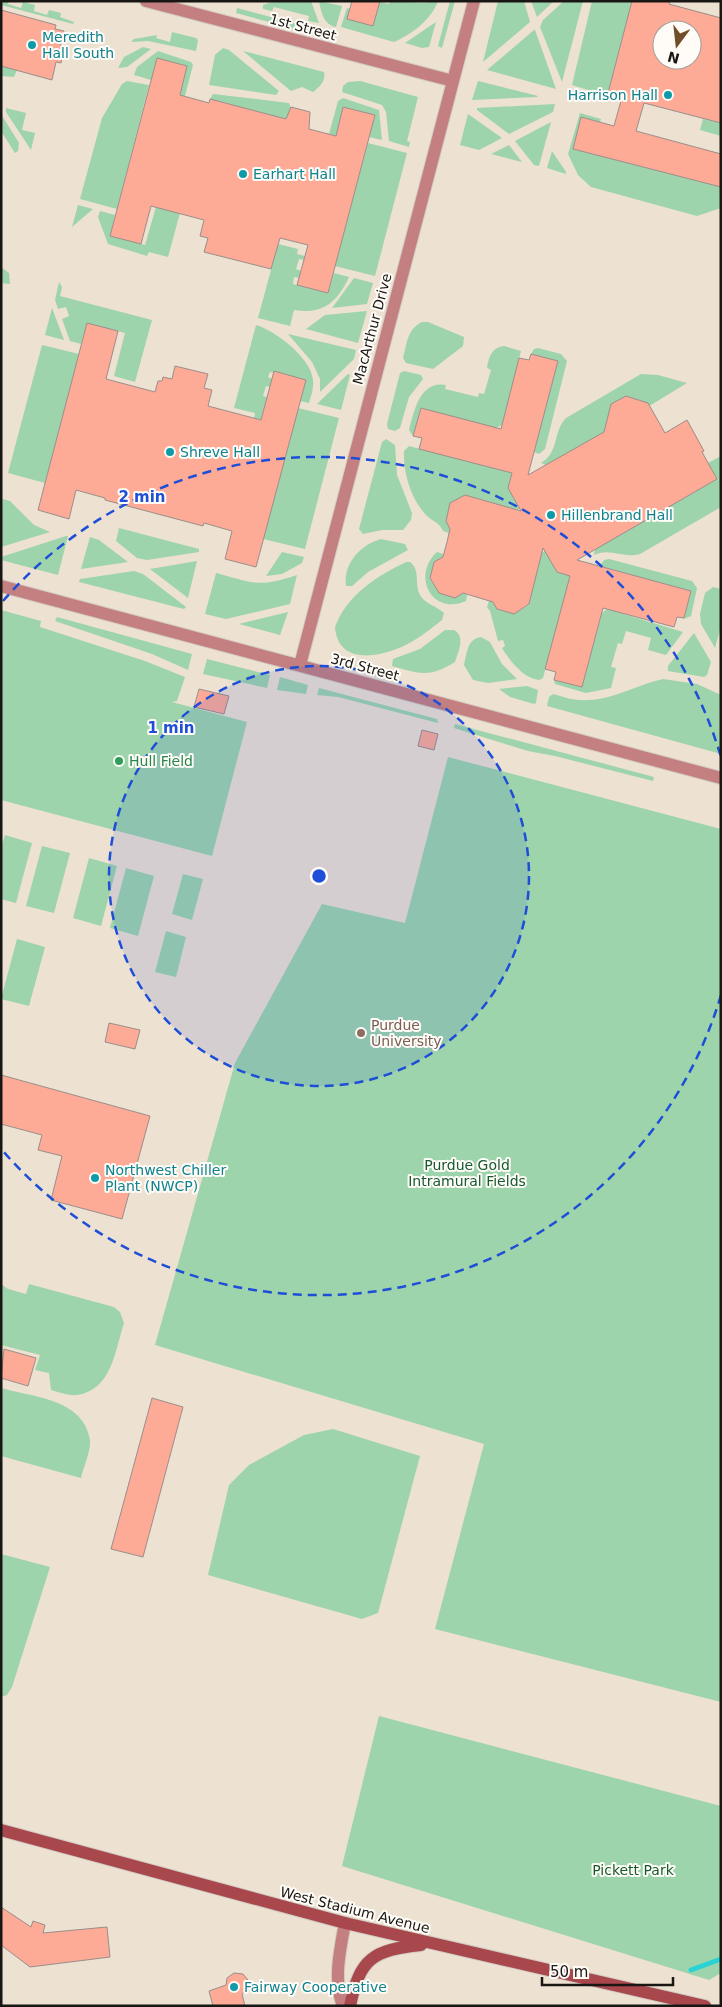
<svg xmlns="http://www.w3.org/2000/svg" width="722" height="2007" font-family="'DejaVu Sans',sans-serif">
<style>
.built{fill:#ede1d1;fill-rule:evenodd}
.green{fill:#9ed4ab}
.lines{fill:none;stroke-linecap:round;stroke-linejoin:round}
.stream{stroke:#29d3d5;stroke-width:5}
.building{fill:#fdaa96;stroke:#9a8e8b;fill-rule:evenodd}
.street-casing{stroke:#d2ccc4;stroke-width:14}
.secondary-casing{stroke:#d2ccc4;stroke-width:14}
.street{stroke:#c48080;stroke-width:12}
.secondary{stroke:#a8474c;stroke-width:12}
.ring{fill:none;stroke:#1d4ed8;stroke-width:2.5;stroke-dasharray:9 6}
.culture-dot{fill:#0f9aa8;stroke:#fffcf8;stroke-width:2}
.leisure-dot{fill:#2e9e5b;stroke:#fffcf8;stroke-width:2}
.education-dot{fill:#8d6e63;stroke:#fffcf8;stroke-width:2}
.labels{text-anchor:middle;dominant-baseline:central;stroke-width:4;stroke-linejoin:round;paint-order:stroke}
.street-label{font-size:14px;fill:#191714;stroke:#fffcf8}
.culture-label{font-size:14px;fill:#0d838f;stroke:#fffcf8;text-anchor:start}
.leisure-label{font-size:14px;fill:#27864d;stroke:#fffcf8;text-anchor:start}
.education-label{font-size:14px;fill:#785e54;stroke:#fffcf8;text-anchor:start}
.park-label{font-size:14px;fill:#16592f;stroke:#fffcf8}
.centre{fill:#1d4ed8;stroke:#fffcf8;stroke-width:2.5}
.ring-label{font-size:15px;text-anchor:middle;font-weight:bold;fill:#1d4ed8;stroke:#fffcf8;stroke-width:4;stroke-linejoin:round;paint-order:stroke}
</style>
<rect width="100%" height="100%" fill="#f5eee5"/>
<path class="built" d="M1,1H721V2006H1ZM662,30H692V60H662Z"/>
<path class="green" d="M1,1H8V4L21,8L23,2L35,5L34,11L47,15L49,10L61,13L60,17L74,22L73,24L1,5Z
M275,1H311L319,23L308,21L309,16L274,7L272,11L263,9V5Z
M319,1L342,6L336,27C324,25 321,12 319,1Z
M390,1L423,3L438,1C431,20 412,34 394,42L341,27L347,8L350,9L348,19L373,26L379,2L389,4Z
M450,1H455L442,48L438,46Z
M498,1H524L530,22L483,62Z
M531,1H554L537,17Z
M564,1H583L562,82L540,27L543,20Z
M592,1H632L607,96L572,85Z
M237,8L327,32L328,38L236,13Z
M436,22L429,47L422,48L405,43Z
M534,30H535L556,89L487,70Z
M172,32L196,38L198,40L196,51L148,41L131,42L134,39L157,35L156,38L170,42Z
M143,47L151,49L127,67L118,68L124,57Z
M223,48L229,50L279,91L276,95L209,85L215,55Z
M158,51L191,62L193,65L185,96L180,95L187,66L157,58L151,80L134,75L137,67Z
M243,51L324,72C326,81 320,86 313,92L302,87L291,91Z
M1,66L17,70L14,77L1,76Z
M127,81L149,85L117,209L80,199L102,118L122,84Z
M360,81L418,97L407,141L410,142L409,147L389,141L386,112L382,105L342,92L343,86L348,82Z
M478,81L538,96L537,97L472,100Z
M213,94L289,103L291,108L286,119L210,99Z
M343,98L379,110L382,140L369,137L375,115L344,107L336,136L329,134L338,101Z
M555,104L553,112L509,134L477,110V108Z
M6,108L26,113L22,130L35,133L31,150L6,112Z
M580,113L601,119L600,122L581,117L573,149L721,187V208L697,216L591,187L578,175L568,154Z
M1,114L19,143L18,151L15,153L1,131Z
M468,114L502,138L479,150L460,145Z
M703,119L721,123V136L700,130Z
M551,122L539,166L534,165L515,141Z
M368,143L407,153L375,276L335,266Z
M509,145L522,162L491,154Z
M552,151L566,172V174L547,168Z
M78,205L93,209L72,227Z
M156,207L180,213L168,257L149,252L147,256L108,244L98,217L100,211L115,215L110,236L145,245Z
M278,244L298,249L297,254L305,256L304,260L299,259L296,269L301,271L299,278L294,277L293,284L328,293L334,273L349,277C338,302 322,315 294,310L290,326L258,318Z
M1,267L9,273L10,284L1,283Z
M354,278L373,283L367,304L332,308Z
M59,282L62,287L60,296L152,320L135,382L114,376L125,333L87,323L81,344L70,341L62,319L69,316L66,307L58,309L55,300Z
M52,308L64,340L45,335Z
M367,311L358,343L306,329L325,315Z
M422,322H428L464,337L463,346L433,369L406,363L403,358C407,344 407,329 422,322Z
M256,325C276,331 311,358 313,380C314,388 311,396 309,403L300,401L306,380L270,372L268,377L272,379L270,387L266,386L263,396L267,397L261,420L254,418L255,413L234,408Z
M288,334L356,350L354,359L320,392V379L312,362Z
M42,345L79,354L45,483L8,473Z
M504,346L521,351L502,425L496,428L421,408L413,436L409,430C414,411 420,380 446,385L445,389L478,397L479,393L484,394L491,370L487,368C489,357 491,348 504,346Z
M538,348L561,354L567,361L545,449L539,454L534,452L558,361L531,354L534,349Z
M404,371L421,375L423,379L409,397L400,428L395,431L388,429L387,424L400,373Z
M348,374L350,375L341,410L317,404Z
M641,374L658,375L687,383L646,408L642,401L626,396L611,404L607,422L610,429L546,465L541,463C560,451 552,433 566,418Z
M298,408L339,418L305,549L263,539Z
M386,439L395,445L397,475L412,513L411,520L403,530H382L363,534L359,529L382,442Z
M409,446L512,473L508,488L520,508L517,510L465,495L450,503L446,521L450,529L449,533L443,531C439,522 433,522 426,515C411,499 403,473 404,451Z
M721,456V507L640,554C623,559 610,547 594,555L595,549L717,479L708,463Z
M2,499L10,501L34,525L50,532L1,547Z
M119,528L199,549V552L147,560L137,558L116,541Z
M66,536H68L58,575L1,560V557Z
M90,537L99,540L128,562L81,569Z
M381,539L405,544L408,550L368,572L352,586H346C343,564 360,545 381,539Z
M545,551L557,572L570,576L543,678L539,680C523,678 510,661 502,648L505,646L503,640L498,641L490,611L487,607L489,601L493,602L497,609L514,614L529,605L541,553Z
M282,552L304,557L302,563L282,574L266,576Z
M437,552L443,554V557L434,562L430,579L439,593L455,598L463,593L467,595L466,601C432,616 411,576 437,552Z
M609,559L692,581L697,588L691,616L684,619L691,591L600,566L604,560Z
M197,561L188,598L150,569Z
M406,562H410C420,569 415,583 419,593C424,604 435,605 444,613L442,620C433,627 423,635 413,641C388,656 338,669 335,627C347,595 377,576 406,562Z
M134,571L143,574L186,607L184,609L79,582L80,579Z
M216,573C254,583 258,588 297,575L290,604L226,619L205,614Z
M713,587L721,589V626L715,648L701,624L700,614L705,593Z
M607,609L683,632L666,655L648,650L651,638L626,631L622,644L618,643L611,667L616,668L611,688L586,693L555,684L554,680L582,687L602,613Z
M1,610L41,621L40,627L145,661L185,677L177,701L172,702L247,722L212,856L1,800Z
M288,612L280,635L239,624Z
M57,617L192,654L188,670L152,654L55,621Z
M445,630H454C466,637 458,652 455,662C429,678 420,674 392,666L393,659L420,649Z
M694,633L711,662L707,675L704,677L668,671V666Z
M481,637L490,642L502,664L517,679L488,683L473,680L464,665C467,653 467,639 481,637Z
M207,659L270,675L267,688L203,674Z
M280,677L308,685L306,694L277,690Z
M663,679L697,684L721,695V754L547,706L549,697L553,694C561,696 571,700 580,700C610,702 635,685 663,679Z
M527,686L538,690L536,703L534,704L510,697L499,689Z
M319,688L437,719L438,723L338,697L317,695Z
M455,724L654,777L653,781L555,756L528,751L454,728Z
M448,757L721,829V1702L435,1629L484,1444L155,1345L235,1063L322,904L405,923Z
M5,835L32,843L16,903L1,899V848Z
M42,846L70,853L54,913L26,906Z
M89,858L117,866L101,926L73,918Z
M126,868L154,876L138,936L110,928Z
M183,874L203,879L192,920L172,914Z
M166,931L186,937L176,977L155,972Z
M17,939L45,947L29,1006L1,999Z
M1,1284L8,1289L26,1294L29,1284L114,1307L120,1312L124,1323C115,1350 112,1390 77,1395C69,1396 58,1392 51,1390L49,1373L35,1370L40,1355L1,1345Z
M1,1388C33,1397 84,1399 90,1440C91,1451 83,1468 81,1478L1,1456Z
M333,1429L420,1456L378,1613L362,1619L208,1575L229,1485L249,1465L304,1435Z
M1,1554L50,1567L12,1687L7,1695L1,1697Z
M379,1716L721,1806V1973L709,1980L342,1866Z"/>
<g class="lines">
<path class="stream" d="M691,1970L721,1959"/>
</g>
<path class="building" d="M352,1H380L373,26L347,19Z
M632,1H670L669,4L721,18V123L644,103L636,131L721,154V187L573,149L581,117L614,126L622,97L608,93ZM662,30H692V60H662Z
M1,10L56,25L55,29L64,31L60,45L65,46L61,63L56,62L52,80L1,66Z
M157,58L187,66L180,95L209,103L210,99L286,119L291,107L310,112L309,129L336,136L343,107L375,115L328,293L297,285L308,245L280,238L271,269L204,252L208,238L200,236L204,220L151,206L141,244L110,236Z
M87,323L118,331L106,379L155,392L158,381H162L163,377L172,379L175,366L208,374L204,388L212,390L208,406L261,420L274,371L306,380L256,567L225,559L232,531L204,523L203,526L105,500V498L76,490L69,519L38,510Z
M531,354L558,361L528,475L604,432L611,404L626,396L648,403L665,433L687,420L704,451L702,452L717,479L577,560L691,591L684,618L677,617L674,627L603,608L582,687L554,680L556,672L545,669L570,576L557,572L543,548L529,604L514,614L497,609L493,602L463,593L455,598L439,593L430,578L434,562L443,557L447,542L450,529L446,521L450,503L465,495L521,511L508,488L512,473L419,449L422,438L413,436L421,408L501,429L519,358L529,360Z
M199,689L229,696L224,714L194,707Z
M422,730L438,734L434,750L418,746Z
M109,1023L140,1030L135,1049L105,1042Z
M1,1075L150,1116L122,1219L51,1200L62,1156L38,1150L42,1135L1,1124Z
M4,1349L36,1358L28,1386L1,1378Z
M152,1398L183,1407L143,1557L111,1549Z
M1,1907L31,1927L33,1921L45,1925L43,1933L107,1927L110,1957L30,1967L1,1945Z
M234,1973L243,1974L248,1980V1989L242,1994L245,2006H213L209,1991L226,1985L227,1978Z"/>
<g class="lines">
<g class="street-casing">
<path id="street" d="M146,1L453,81
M1,586L721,778
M300,665L474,1
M343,2006C333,1981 340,1949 345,1923"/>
</g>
<g class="secondary-casing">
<path id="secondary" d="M1,1830L345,1923L705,2006
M350,2006C360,1958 373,1950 421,1945"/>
</g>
<use href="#street" class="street"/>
<use href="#secondary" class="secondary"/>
</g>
<circle cx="319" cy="876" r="210" fill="#1d4ed8" fill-opacity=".12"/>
<g class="ring">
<circle cx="319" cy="876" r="210"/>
<path d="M721 995A419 419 0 0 1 3 1151M3 601A419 419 0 0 1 721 757"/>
</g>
<g class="culture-dot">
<circle cx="32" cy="45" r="5"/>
<circle cx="668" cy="95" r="5"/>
<circle cx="243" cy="174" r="5"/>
<circle cx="170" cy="452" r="5"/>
<circle cx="551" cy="515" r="5"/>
<circle cx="95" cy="1178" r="5"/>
<circle cx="234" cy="1987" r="5"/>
</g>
<circle class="leisure-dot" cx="119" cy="761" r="5"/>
<circle class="education-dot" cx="361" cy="1033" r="5"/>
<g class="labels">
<g class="street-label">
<text transform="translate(303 27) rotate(15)">1st Street</text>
<text transform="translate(372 329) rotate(-75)">MacArthur Drive</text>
<text transform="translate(365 667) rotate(15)">3rd Street</text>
<text transform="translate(355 1910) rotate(14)">West Stadium Avenue</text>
</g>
<g class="culture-label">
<text x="42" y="37">Meredith<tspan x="42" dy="16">Hall South</tspan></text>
<text x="658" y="95" text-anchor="end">Harrison Hall</text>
<text x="253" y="174">Earhart Hall</text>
<text x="180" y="452">Shreve Hall</text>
<text x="561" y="515">Hillenbrand Hall</text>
<text x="105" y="1170">Northwest Chiller<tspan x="105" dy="16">Plant (NWCP)</tspan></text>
<text x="244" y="1987">Fairway Cooperative</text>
</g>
<g class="leisure-label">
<text x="129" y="761">Hull Field</text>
</g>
<g class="education-label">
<text x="371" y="1025">Purdue<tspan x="371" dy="16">University</tspan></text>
</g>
<g class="park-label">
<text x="467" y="1165">Purdue Gold<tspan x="467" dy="16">Intramural Fields</tspan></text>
<text x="633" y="1870">Pickett Park</text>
</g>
</g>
<circle cx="319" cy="876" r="8" class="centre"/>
<g class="ring-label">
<text x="142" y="502">2 min</text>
<text x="171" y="733">1 min</text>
</g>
<rect width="722" height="2007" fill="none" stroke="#191714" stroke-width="5"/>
<g transform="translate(677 45) rotate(195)"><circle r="24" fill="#fffcf8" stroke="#a3a09d"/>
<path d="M0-4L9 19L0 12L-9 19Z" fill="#724e28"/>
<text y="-8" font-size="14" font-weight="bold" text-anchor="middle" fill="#191714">N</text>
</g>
<path d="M542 1977v8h131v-8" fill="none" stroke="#191714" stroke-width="2.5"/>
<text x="550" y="1977" font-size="15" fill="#191714" stroke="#fffcf8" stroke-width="4" paint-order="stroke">50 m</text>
</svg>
